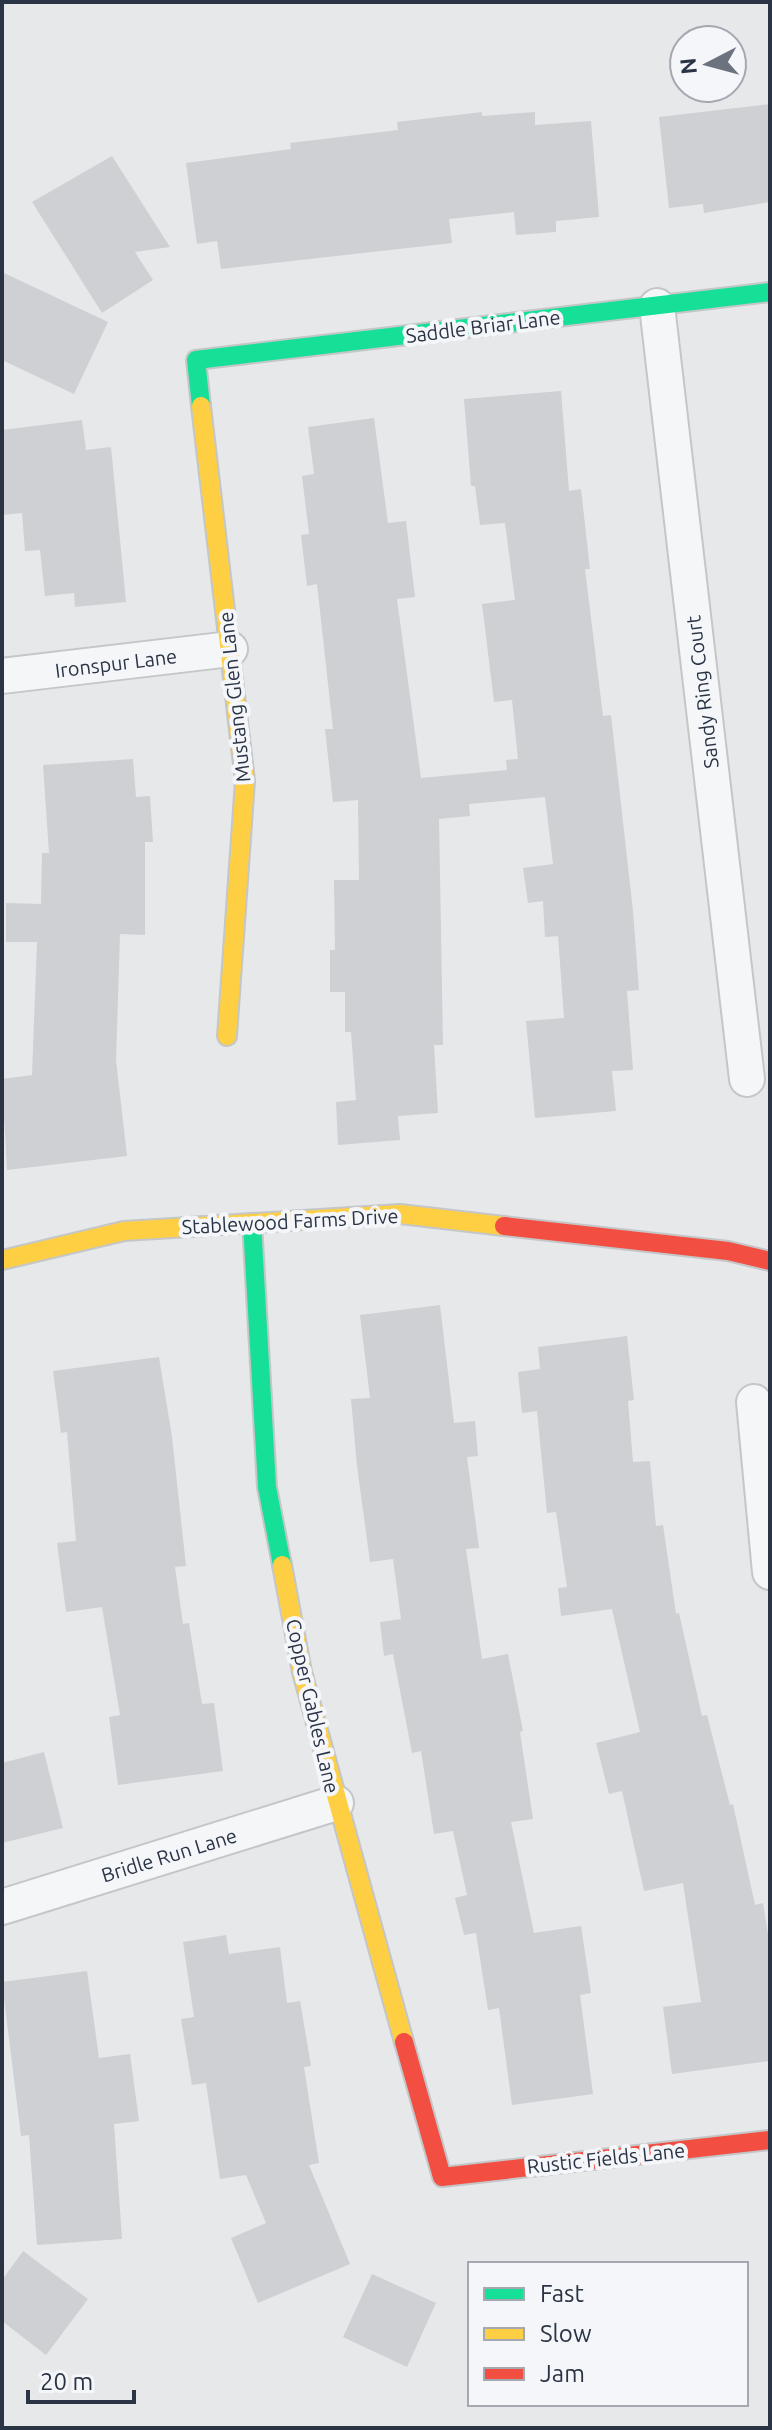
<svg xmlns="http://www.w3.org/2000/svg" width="772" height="2430" font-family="Ubuntu,sans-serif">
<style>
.building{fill:#ced0d3}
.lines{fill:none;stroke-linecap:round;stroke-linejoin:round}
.street-casing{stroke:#c4c6c8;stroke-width:38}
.fast-casing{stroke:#c4c6c8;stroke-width:22}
.slow-casing{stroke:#c4c6c8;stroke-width:22}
.jam-casing{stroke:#c4c6c8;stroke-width:22}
.street{stroke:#f5f6f7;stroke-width:34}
.fast{stroke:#16e098;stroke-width:18}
.slow{stroke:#ffcf43;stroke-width:18}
.jam{stroke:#f24e42;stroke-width:18}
.labels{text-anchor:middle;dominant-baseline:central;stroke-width:8;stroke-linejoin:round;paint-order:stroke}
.street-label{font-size:20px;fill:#2b3445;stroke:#f4f6f9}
</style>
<rect width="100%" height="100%" fill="#e6e8ea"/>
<path class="building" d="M770,104V202L704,213L703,204L669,208L659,117Z
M482,112V116L535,112V125L591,121L599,217L556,221V232L516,235L514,212L449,219L452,243L221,269L217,241L197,244L186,163L291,149L290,143L398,130L397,122Z
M112,156L170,247L135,252L153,280L102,313L32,202Z
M2,272L108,322L74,394L2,360Z
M561,391L569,491L581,489L590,569H585L603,716L611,715L633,911L639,990L627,991L633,1070L612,1071L616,1111L535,1118L526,1021L564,1018L558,936L545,937L543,901L528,903L523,868L553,864L545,797L469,804L470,816L439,819L443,1045H434L438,1113L398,1116L400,1140L338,1145L336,1102L356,1100L351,1032H345V992H330V950H335L334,880H359L358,800L333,802L325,729H333L317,584L307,586L301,535L309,534L302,476L314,474L308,427L374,418L388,523L406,521L415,597L397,599L421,778L507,770L506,760L518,759L512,700L494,702L482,604L515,600L505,523L480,525L475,486H471L464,399Z
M82,420L86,450L111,447L126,602L75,607L74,593L45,596L40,550L25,551L22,513L2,515V430Z
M133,759L136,797L150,796L153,842H145V935L120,934L116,1060L127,1156L7,1170L2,1079L32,1075L37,942H6V903L41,904L42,853H49L43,765Z
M440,1305L454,1423L475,1421L478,1456L467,1457L479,1548L466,1549L482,1659L508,1654L523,1731L520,1732L533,1819L511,1822L534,1933L581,1926L591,1993L580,1995L593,2094L512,2105L499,2008L488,2010L476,1933L464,1935L455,1898L467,1895L453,1831L434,1834L421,1751L412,1753L393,1654L384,1656L380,1622L401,1619L393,1559L370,1562L357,1466L351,1399L370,1398L360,1315Z
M627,1336L634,1400L628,1401L633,1462L650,1461L656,1526L663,1525L676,1614L679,1613L702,1716L707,1715L730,1805L733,1804L755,1905L763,1903L770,1947V2061L672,2074L663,2007L701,2002L683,1883L644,1891L622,1791L609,1794L596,1743L640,1732L612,1609L561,1616L558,1588L567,1587L556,1512L547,1513L537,1411L522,1413L518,1372L540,1369L538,1347Z
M159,1357L172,1437L186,1566L175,1567L183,1624L189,1623L202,1704L214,1703L223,1771L118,1785L109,1717L120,1715L102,1607L66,1612L57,1543L76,1541L67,1432L61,1433L53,1371Z
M44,1752L63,1828L2,1843V1763Z
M226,1935L229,1954L280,1947L287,2003L300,2001L311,2066L304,2067L319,2163L309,2165L350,2264L258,2303L231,2238L266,2223L246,2175L220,2179L206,2083L192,2085L181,2019L194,2017L183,1942Z
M87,1971L99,2058L130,2054L139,2121L114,2124L122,2239L37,2245L29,2135L21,2136L2,1982Z
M23,2251L88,2299L46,2355L2,2321V2280Z
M372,2274L436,2303L407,2367L343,2337Z"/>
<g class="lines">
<g class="street-casing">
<path id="street" d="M657,306L747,1079
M2,676L230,649
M754,1402L770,1572
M2,1907L336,1803"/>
</g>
<g class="fast-casing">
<path id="fast" d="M201,406L196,360L770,292
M252,1223L267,1487L282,1565"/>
</g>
<g class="slow-casing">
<path id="slow" d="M201,406L245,781L227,1036
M2,1260L124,1231L400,1214L504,1226
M282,1565L302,1672L404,2042"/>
</g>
<g class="jam-casing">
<path id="jam" d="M504,1226L728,1251L770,1261
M404,2042L442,2177L770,2140"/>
</g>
<use href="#street" class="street"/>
<use href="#fast" class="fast"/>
<use href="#slow" class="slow"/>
<use href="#jam" class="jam"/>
</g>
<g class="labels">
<g class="street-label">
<text transform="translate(483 326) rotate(-7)">Saddle Briar Lane</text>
<text transform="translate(116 663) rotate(-7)">Ironspur Lane</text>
<text transform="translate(702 692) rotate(-97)">Sandy Ring Court</text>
<text transform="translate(234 697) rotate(-96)">Mustang Glen Lane</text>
<text transform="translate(290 1221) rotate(-3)">Stablewood Farms Drive</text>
<text transform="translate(313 1706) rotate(77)">Copper Gables Lane</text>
<text transform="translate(169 1855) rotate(-17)">Bridle Run Lane</text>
<text transform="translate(606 2158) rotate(-6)">Rustic Fields Lane</text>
</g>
</g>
<rect width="772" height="2430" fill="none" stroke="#2b3445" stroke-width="8"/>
<rect x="468" y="2262" width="280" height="144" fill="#f4f6f9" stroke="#a4a8b1" stroke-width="2"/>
<rect x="484" y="2288" width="40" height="12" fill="#16e098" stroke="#a4a8b1" stroke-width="2"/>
<text x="540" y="2302" font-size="24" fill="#2b3445">Fast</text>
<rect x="484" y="2328" width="40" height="12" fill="#ffcf43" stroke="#a4a8b1" stroke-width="2"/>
<text x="540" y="2342" font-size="24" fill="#2b3445">Slow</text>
<rect x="484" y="2368" width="40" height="12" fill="#f24e42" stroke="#a4a8b1" stroke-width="2"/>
<text x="540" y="2382" font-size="24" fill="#2b3445">Jam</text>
<g transform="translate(708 64) rotate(264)"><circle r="38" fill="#f4f6f9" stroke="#a4a8b1" stroke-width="2"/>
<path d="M0-6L14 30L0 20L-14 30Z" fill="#6c737f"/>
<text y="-12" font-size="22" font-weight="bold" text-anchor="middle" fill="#2b3445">N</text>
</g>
<path d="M28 2390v12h106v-12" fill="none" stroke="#2b3445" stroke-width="4"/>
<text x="40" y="2390" font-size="24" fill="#2b3445" stroke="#f4f6f9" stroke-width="6" paint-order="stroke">20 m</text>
</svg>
